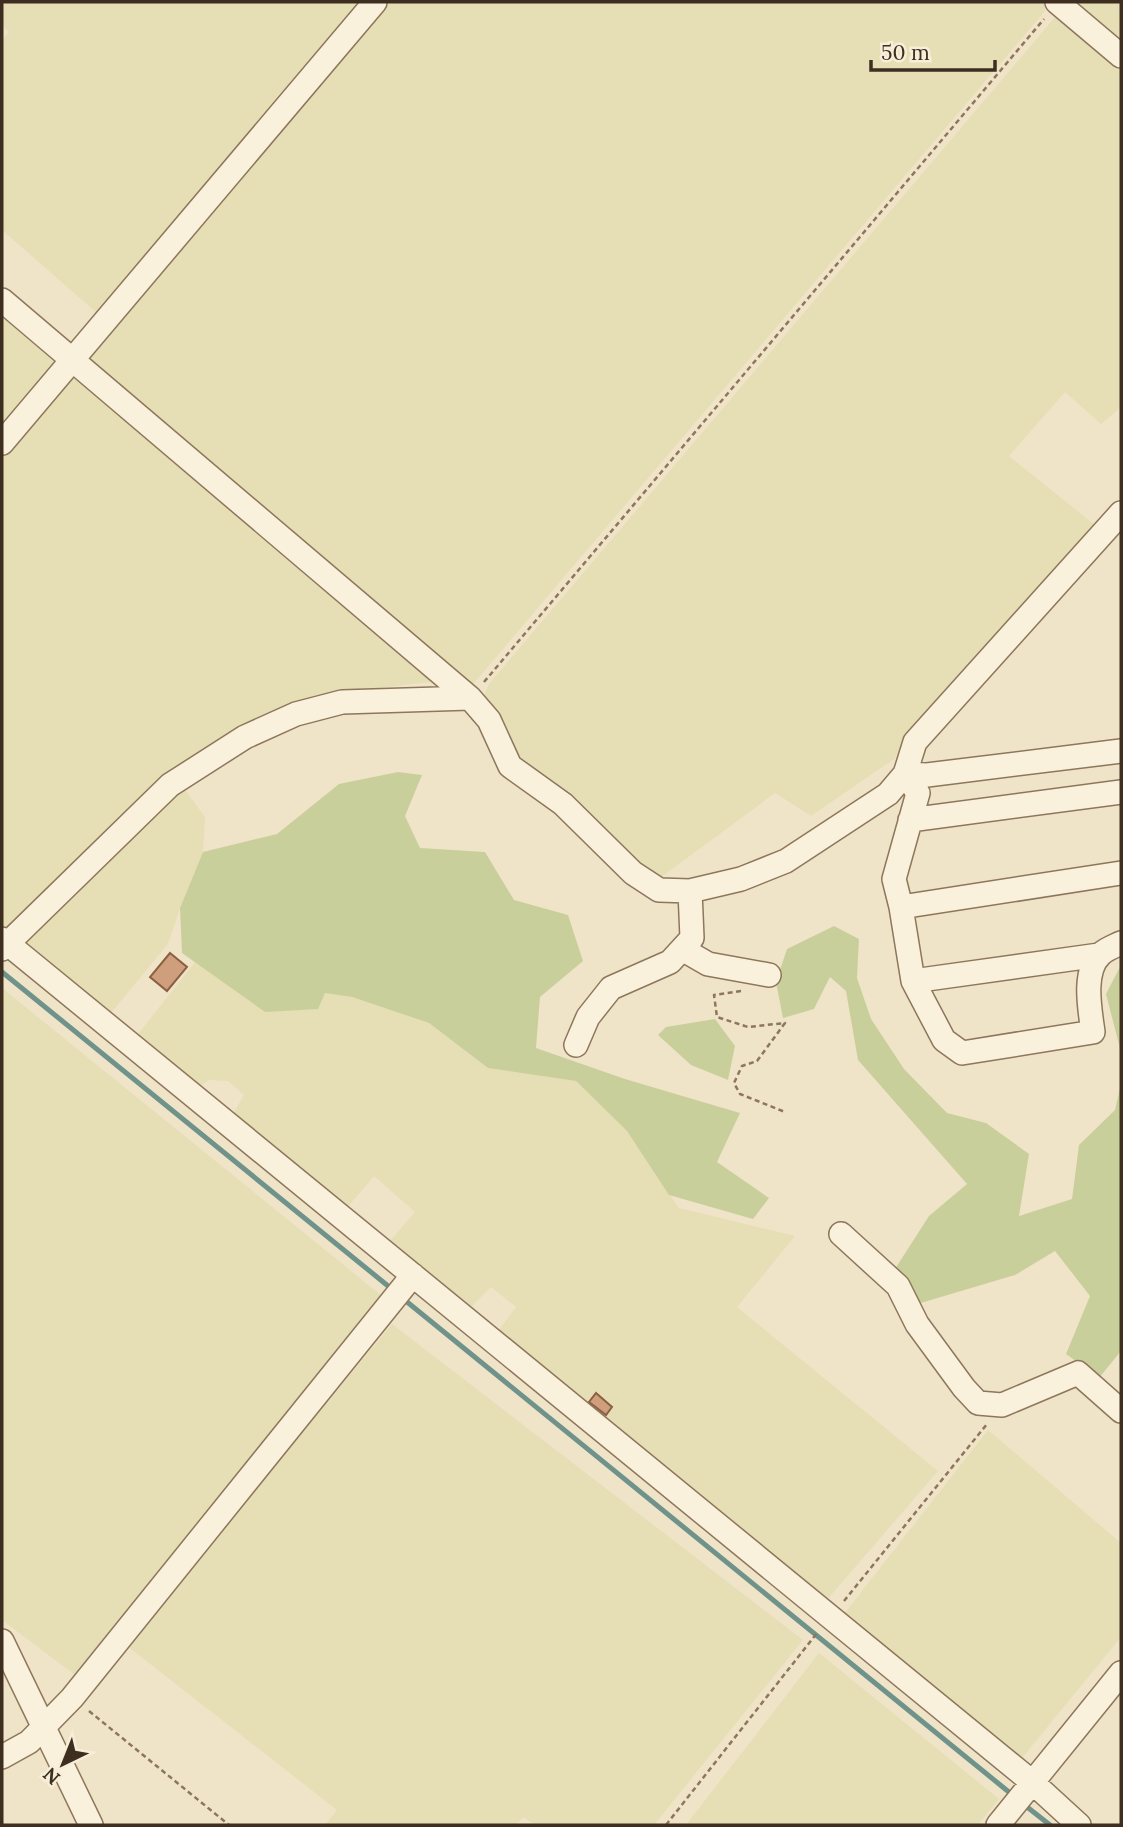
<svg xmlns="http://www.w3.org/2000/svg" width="1123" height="1827" font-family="Lora,serif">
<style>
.farmland{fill:#e6deb5}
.green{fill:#c9cf9b}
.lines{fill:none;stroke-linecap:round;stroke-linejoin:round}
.stream{stroke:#6f938a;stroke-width:5}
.building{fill:#cf9f7d;stroke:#8d5f41;stroke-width:2}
.minor-casing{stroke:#8d765c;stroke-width:26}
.path{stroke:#8d765c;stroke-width:2.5;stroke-dasharray:5 3.5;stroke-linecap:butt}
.minor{stroke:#faf1dc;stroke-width:23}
</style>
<rect width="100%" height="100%" fill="#f0e4c8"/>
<path class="farmland" d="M2,2H362L97,313L2,230V40L9,32L2,25Z
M389,2L1044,3L1045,11L474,683L464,687L85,361Z
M1068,2H1121V47Z
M1056,16L1121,70V407L1101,424L1065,392L1009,456L1096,526L914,728L894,759L811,816L775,793L660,878L638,868L512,762L496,714L484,696L489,684Z
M2,308L58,356V365L2,429Z
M77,374L441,681L316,695L278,709L232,735L181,767L5,928L2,925V457L67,379Z
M181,784L205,817L203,852L180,908L168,944L110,1014L25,945L24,938Z
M195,962L265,1012L325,993L352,997L429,1023L488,1068L576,1081L627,1131L679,1208L795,1236L737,1307L938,1471L826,1601L496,1334L516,1307L491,1287L467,1311L388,1243L415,1212L374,1176L345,1210L231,1117L244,1095L228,1081L209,1080L195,1089L135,1038Z
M2,988L382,1296L75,1675L2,1620Z
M392,1324L803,1640L654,1825H535L523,1817L516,1825H325L337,1810L126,1645Z
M988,1430L1121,1543V1637L1022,1758L844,1614Z
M819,1653L999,1799L978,1825H686Z"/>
<path class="green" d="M398,772L422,775L405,816L420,848L485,852L514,900L568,915L583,961L540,997L536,1048L625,1079L740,1113L717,1162L769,1198L753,1219L669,1195L627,1131L576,1081L488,1068L429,1023L352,997L325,993L318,1009L265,1012L182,953L180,908L203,852L277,834L339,784Z
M834,926L859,939L857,978L871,1019L904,1069L947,1113L986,1123L1029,1154L1019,1216L1072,1199L1079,1145L1115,1110L1121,1084V1351L1099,1378L1066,1354L1090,1296L1055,1251L1015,1275L914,1305L893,1272L929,1216L967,1184L858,1060L846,991L830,977L814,1009L783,1018L776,982L787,949Z
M1121,965V1052L1106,994Z
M715,1019L735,1046L728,1080L691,1065L658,1035L666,1027Z"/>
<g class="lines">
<path class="stream" d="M2,972L393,1290
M401,1297L1015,1797
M1022,1803L1050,1825"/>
</g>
<path class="building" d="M170,953L187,967L167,991L150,977Z
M596,1393L612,1407L606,1415L589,1402Z"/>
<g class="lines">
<g class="minor-casing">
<path id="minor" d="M1057,2L1121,56
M2,300L470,698L489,720L510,766L563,804L633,873L659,890L690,891L741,879L786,861L888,794L905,774L915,742L1121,513
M2,443L375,2
M905,774L918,793L894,879L901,907L913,981L944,1040L962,1053L1093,1032C1090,1010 1082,971 1101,954C1106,949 1115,946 1121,943
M905,774L927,775L1121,751
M910,820L1121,792
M901,907L1121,873
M2,939L1032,1782L1079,1825
M2,949L170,785L245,737L296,714L342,702L470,698
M682,949L708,964L769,975
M913,981L1099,955
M576,1045L588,1017L611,988L670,962L692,938L690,891
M841,1234L898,1286L917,1324L964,1388L978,1403L1002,1405L1078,1373L1121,1411
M2,1641L91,1825
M2,1757L29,1742L72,1698L413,1275
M998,1825L1121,1673"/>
</g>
<path class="path" d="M484,682L1044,19
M741,991L714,995L717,1017L748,1027L785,1023L757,1061L742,1066L734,1083L740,1094L785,1112
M844,1601L987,1424
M89,1711L229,1825
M666,1825L817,1633"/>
<use href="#minor" class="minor"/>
</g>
<rect width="1123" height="1827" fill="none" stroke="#3d2e20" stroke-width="7"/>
<g transform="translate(63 1764) rotate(223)" stroke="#f7eed8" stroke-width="5" paint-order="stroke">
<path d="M0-5L12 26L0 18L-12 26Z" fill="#3d2e20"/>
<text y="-10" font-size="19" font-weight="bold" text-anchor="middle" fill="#3d2e20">N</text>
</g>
<path d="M871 60v10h124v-10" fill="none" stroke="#3d2e20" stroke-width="3.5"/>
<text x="881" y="60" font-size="21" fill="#3d2e20" stroke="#f7eed8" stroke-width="5" paint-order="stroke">50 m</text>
</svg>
